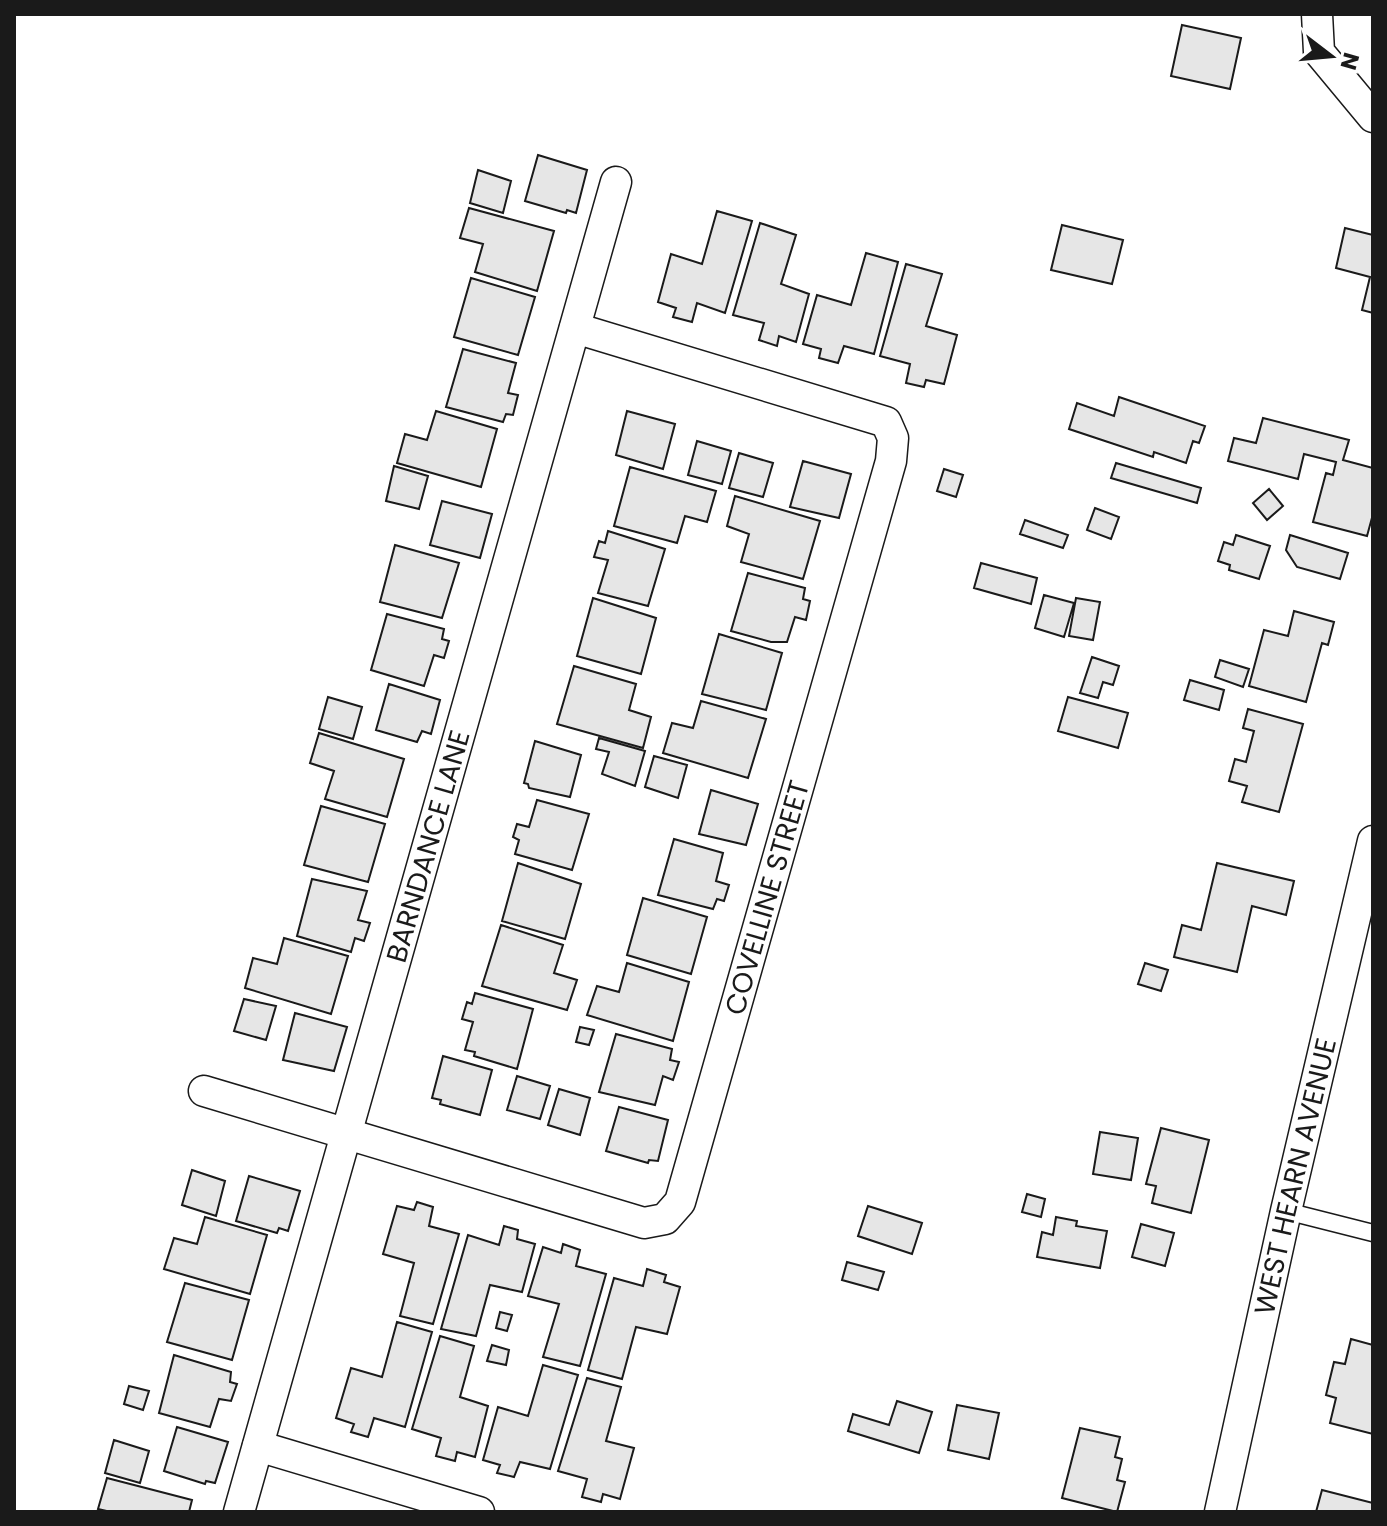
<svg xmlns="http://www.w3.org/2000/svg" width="1387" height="1526" font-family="Poppins,sans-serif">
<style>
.building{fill:#e6e6e6;stroke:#1a1a1a;stroke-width:2}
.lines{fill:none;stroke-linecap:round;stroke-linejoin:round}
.lane-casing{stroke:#1a1a1a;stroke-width:19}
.street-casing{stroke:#1a1a1a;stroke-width:33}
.lane{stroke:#fff;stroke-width:16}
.street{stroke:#fff;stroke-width:30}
.labels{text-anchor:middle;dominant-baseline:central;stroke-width:6;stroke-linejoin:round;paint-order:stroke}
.street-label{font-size:28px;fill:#1a1a1a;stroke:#fff}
</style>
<rect width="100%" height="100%" fill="#fff"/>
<path class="building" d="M1182,25L1241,38L1230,89L1171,76Z
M538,155L587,170L576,213L567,210L566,213L525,201Z
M478,170L511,181L503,213L470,203Z
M469,208L554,231L537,291L475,272L483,244L460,238Z
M717,211L752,221L725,313L697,303L692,322L673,317L676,308L658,302L671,254L702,264Z
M760,223L796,235L781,284L809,294L796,342L779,336L777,346L759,340L764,323L733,315Z
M1062,225L1123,240L1112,284L1051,270Z
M1345,228L1373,235V313L1362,310L1370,277L1336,268Z
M866,253L898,262L874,354L844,346L838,363L819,358L821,349L803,344L817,295L851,305Z
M906,264L942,274L926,326L957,335L944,384L926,380L924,387L906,383L910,364L880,356Z
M471,278L535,297L518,355L454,337Z
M463,349L516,363L508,393L518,395L513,415L506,414L503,422L446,407Z
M1119,397L1205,426L1199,443L1193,441L1186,463L1154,452L1153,457L1069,429L1077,403L1114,416Z
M436,411L497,429L481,487L397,463L405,434L427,440Z
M627,411L675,424L663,469L616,455Z
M1263,418L1349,440L1343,460L1373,468V514L1367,536L1313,522L1326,473L1333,475L1336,462L1304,454L1298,479L1228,461L1234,438L1256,443Z
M697,441L731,451L722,484L688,475Z
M739,453L773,463L763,497L729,488Z
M803,461L851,474L839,518L790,507Z
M1116,463L1201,488L1197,503L1111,478Z
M394,466L428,476L419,509L386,501Z
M630,467L716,491L707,522L685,516L677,543L614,526Z
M944,469L963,475L956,497L937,491Z
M1269,489L1283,506L1267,520L1253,503Z
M735,496L820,521L803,579L741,562L749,534L727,526Z
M442,501L492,514L480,558L430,545Z
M1095,508L1119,517L1111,539L1087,530Z
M1025,520L1068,535L1063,548L1020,534Z
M608,531L665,549L648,606L598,593L608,560L594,557L599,541L605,543Z
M1236,535L1270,546L1259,579L1229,570L1230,565L1218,561L1224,542L1233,545Z
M1290,535L1348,553L1340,579L1297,567L1286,550Z
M395,545L459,563L442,618L380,602Z
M981,563L1037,578L1031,604L974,588Z
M748,573L805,588L803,599L810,601L806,620L795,617L787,642H771L731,631Z
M1044,595L1074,603L1064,637L1035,628Z
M593,598L656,618L641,674L577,656Z
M1076,598L1100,602L1093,640L1069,636Z
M1294,611L1334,622L1328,645L1322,643L1306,702L1249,686L1264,630L1288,636Z
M387,614L444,629L442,639L449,641L444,658L434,655L424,686L371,670Z
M719,634L782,653L766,710L702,694Z
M1092,657L1119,666L1113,685L1103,682L1098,698L1080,693Z
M1220,660L1249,669L1243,687L1215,677Z
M574,666L636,684L629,710L651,717L643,748L557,724Z
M1190,680L1224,690L1219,710L1184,700Z
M389,684L440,700L431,734L422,731L417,742L376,730Z
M328,697L362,707L353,739L319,729Z
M1068,697L1128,713L1118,748L1058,731Z
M701,701L766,719L748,778L663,753L672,723L693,728Z
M1248,709L1303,724L1279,812L1242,802L1247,786L1229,781L1235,759L1246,762L1254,731L1243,728Z
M319,733L404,759L387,817L325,799L334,771L310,763Z
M599,738L645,751L635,786L602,774L609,752L596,749Z
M535,741L581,755L570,797L529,788L528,784L524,783Z
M654,756L687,765L678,798L645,787Z
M711,790L758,804L746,845L699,834Z
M537,800L589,814L572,870L515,854L519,840L513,837L517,824L529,827Z
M321,806L385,824L368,882L304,865Z
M674,839L723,853L716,881L729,885L724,901L717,899L713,909L658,895Z
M518,863L581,884L565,939L502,921Z
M1217,863L1294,881L1286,915L1252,906L1237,972L1174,957L1182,925L1201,930Z
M312,879L367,891L358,920L370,923L364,941L355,938L351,952L297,936Z
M643,898L707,917L691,974L627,955Z
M501,925L563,945L554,973L577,980L567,1010L482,986Z
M284,938L348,956L331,1014L245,988L253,958L277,964Z
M627,963L689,982L673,1041L587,1015L597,986L619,992Z
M1145,963L1168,970L1161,991L1138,984Z
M475,993L533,1009L517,1069L474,1056L475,1052L465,1050L473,1022L462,1019L467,1002L472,1004Z
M244,999L276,1006L266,1040L234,1031Z
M295,1013L347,1027L334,1071L283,1060Z
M580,1027L594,1030L589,1045L576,1042Z
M616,1034L672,1049L670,1060L679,1062L673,1080L663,1076L655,1105L599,1092Z
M443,1056L492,1070L480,1115L440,1104L441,1100L432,1098Z
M517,1076L550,1086L540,1119L507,1110Z
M559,1089L590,1098L580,1135L548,1125Z
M619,1107L668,1120L658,1161L649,1160L648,1163L606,1151Z
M1161,1128L1209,1140L1191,1213L1152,1203L1156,1186L1146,1184Z
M1100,1132L1138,1138L1131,1180L1093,1174Z
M192,1170L225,1181L216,1216L182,1205Z
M249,1176L300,1191L288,1231L279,1228L277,1233L236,1221Z
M1027,1194L1045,1199L1041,1217L1022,1212Z
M417,1202L433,1207L429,1226L459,1234L433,1324L400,1316L414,1263L383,1254L397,1206L414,1210Z
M868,1206L922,1223L912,1254L858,1236Z
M205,1217L267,1235L250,1294L164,1269L174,1238L197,1244Z
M1056,1217L1077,1221L1076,1226L1107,1231L1100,1268L1037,1257L1042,1232L1053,1235Z
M1141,1224L1174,1233L1165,1266L1132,1257Z
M504,1226L518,1230L517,1239L535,1244L522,1292L490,1285L476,1336L441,1329L468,1235L499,1245Z
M563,1244L580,1250L576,1266L606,1274L580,1366L543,1357L559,1304L528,1296L543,1247L561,1253Z
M847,1262L884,1272L878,1290L842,1280Z
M647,1269L666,1275L664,1282L680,1287L667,1334L636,1327L622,1379L588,1370L614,1278L643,1286Z
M185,1283L249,1300L232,1360L167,1342Z
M500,1312L512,1315L507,1331L496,1328Z
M397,1322L432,1332L405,1427L374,1418L368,1437L351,1432L354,1424L336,1418L351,1368L382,1377Z
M440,1336L474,1346L460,1397L488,1406L475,1457L457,1452L455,1461L436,1456L441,1438L412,1429Z
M1351,1339L1373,1345V1434L1330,1423L1336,1398L1326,1395L1334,1362L1345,1364Z
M492,1345L509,1350L506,1365L487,1361Z
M174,1355L231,1372L230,1382L237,1384L231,1401L219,1399L210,1427L159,1413Z
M543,1365L578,1375L550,1469L520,1462L514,1477L497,1473L500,1465L483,1460L498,1407L528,1416Z
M587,1378L621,1387L606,1441L634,1448L620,1499L603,1494L601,1502L582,1497L587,1479L558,1471Z
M129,1386L149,1391L143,1410L124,1404Z
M897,1401L932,1412L919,1453L848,1431L853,1414L889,1425Z
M957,1405L999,1413L989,1459L948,1450Z
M177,1427L228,1442L215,1483L206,1481L205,1484L164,1471Z
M1080,1428L1120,1437L1115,1457L1122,1459L1117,1480L1125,1482L1117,1512L1062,1498Z
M114,1440L149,1451L140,1483L105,1473Z
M107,1478L192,1500L189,1512H111L98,1509Z
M1322,1490L1373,1503V1512H1316Z"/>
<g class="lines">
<g class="lane-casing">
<path id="lane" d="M1286,1211L1373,1233"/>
</g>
<g class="street-casing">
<g id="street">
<path d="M1317,14L1319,52L1373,117"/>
<path id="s1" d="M204,1091L644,1223L665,1219L680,1202L891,461L893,438L886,422L575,328"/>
<path d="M258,1446L479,1512"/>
<path id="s2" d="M239,1512L616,182"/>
<path id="s3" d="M1220,1512L1286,1211L1373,841"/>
</g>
</g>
<use href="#lane" class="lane"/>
<use href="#street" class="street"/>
</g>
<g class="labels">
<g class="street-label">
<text stroke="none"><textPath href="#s2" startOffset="692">BARNDANCE LANE</textPath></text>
<text stroke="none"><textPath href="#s1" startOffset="820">COVELLINE STREET</textPath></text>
<text stroke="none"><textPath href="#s3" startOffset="344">WEST HEARN AVENUE</textPath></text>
</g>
</g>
<rect width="1387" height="1526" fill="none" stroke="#1a1a1a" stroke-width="32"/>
<g transform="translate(1331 56) rotate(106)" stroke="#ffffff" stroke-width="6" paint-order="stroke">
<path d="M0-6L14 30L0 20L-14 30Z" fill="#1a1a1a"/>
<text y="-12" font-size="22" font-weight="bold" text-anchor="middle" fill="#1a1a1a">N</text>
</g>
</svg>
